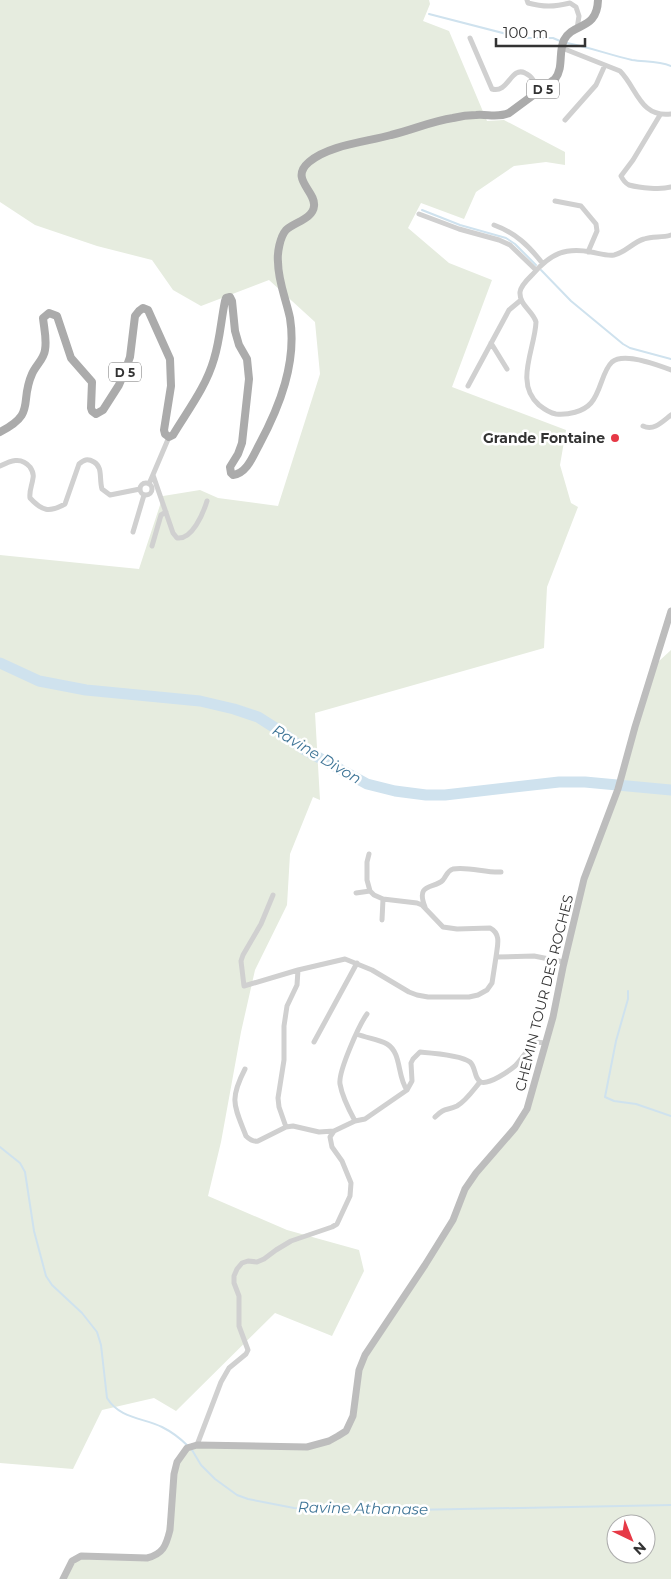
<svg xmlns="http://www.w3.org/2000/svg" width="671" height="1579" font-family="Montserrat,sans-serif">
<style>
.green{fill:#e6ecdf;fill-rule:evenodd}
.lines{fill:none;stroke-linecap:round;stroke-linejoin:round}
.stream{stroke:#cfe2ee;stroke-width:2}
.river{stroke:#cfe2ee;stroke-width:11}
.street{stroke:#d0d0d0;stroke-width:5}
.secondary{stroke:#bdbdbd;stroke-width:7}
.primary{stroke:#ababab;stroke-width:8}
.poi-dot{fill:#e63946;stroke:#fff;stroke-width:2}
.labels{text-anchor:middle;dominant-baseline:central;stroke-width:5;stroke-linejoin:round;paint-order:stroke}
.shield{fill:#fff;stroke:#707070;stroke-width:1}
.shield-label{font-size:12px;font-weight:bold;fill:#333}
.poi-label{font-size:14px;font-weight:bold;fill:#333;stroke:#fff;text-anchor:end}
.street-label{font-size:14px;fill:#333;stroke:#fff}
.water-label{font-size:15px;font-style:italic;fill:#3f7597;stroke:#fff}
</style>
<rect width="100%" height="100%" fill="#fff"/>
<path class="green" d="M0,0H429L430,4L423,21L449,31L487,121L504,120L565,152V165L546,162L514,166L476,192L464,219L421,203L408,228L449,263L492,280L452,387L566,430L560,465L571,503L578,507L547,587L544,648L315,713L320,800L313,797L290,854L287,905L255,970L241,1032L221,1142L208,1196L287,1230L359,1250L364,1271L332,1336L275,1313L176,1411L154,1398L102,1410L73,1469L0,1463V555L139,569L163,496L200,490L218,498L278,506L320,374L315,322L269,280L201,306L173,290L152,260L97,246L35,225L0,202Z
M671,650V1579H63L76,1558H147L164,1546L174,1474L187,1448L307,1447L329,1441L350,1425L359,1370L453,1220L465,1189L527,1109L584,879L658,662ZM616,1524H646V1554H616Z"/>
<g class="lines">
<path class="stream" d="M429,14L522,38H553L560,41
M567,43C589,47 610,55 632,60C645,62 658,61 671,66
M422,210L460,225L506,238L515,244L536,265
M541,270L571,301L623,344L630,348L671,359
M628,991V999L616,1041L605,1097L614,1101L636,1104L671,1116
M0,1147L20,1163L25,1172L34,1231L46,1276L52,1285L82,1313L97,1332L101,1345L107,1398C119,1418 143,1418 162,1427C172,1432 181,1439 188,1446
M192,1450L201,1465L215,1479L237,1495L248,1499L294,1508L360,1511L671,1505"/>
<path class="river" d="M0,663L39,681L86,690L200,701L234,709L258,717L280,731L305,750L367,784L395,791L426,795H445L559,782H585L671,790"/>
<path class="street" d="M527,0L528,3C543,7 554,7 570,3L576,7L579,16L577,29
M470,38L492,89C508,94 511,66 525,73C534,77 535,84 538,93
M562,48L620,71C637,88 640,118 671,114
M660,115L633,160L621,176C623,180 625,183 629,185C640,188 661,190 671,187
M565,120L596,85L605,65
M555,201L581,206L596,224L597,231L588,252
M419,214L459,229L499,240L510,245L536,270
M494,225C516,233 529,246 543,264
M671,235C662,238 653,236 644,239C633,242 625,253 614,255C606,256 598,253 591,252C565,247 550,254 533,274C528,279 521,285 520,292C519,305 533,311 536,322C535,349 514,383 539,405C544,409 550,413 556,414C568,415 583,412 591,403C601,392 602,371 612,362C624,352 658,365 671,370
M491,343L507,369
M468,386L509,310L521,300
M643,426C654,431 662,422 671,415
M0,466C10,461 21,456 30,467C32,470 34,474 33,478C32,486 29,490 30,498C42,511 49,513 65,504L79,464C84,460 87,458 94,462C103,467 99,479 102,489L110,495L140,489
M153,475L173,533L177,538C192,540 203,514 207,501
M140 489a6 6 0 1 1 12 0a6 6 0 1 1-12 0Z
M149,484L169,437
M133,532L144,495
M152,546L161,515L166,512
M369,854L367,862V880L370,891L374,895L383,899L417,903L422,905L443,927L457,929L490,928C502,934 497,947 496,957
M356,893L370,891
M273,895L261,924L243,955L241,961L244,986L298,970L345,959L372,970L409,992L417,995L428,997H469L478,995L487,990L492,983L496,957L534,956L564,962
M425,907C415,882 435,889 443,880C447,875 447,871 453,869C467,866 486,873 501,872
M382,920L383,899
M357,1034C366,1038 378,1039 387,1044C402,1053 397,1077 407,1090
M314,1042L357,963
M245,1069C229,1100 234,1105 246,1136C250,1140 253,1142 258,1141L286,1127L293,1126L319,1132L334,1131
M435,1117C445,1107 446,1111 457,1106C466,1101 474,1089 480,1082
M355,1121C349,1110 342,1096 340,1084C338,1072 359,1025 367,1014
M286,1127L279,1107L278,1098L284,1060V1026L287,1006L297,985L298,970
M197,1445L221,1382L229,1368L246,1354L248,1350L239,1326V1296L234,1283V1276L237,1269L242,1263L248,1261L257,1262L264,1259L276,1250L291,1241L332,1227L337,1224L350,1196L351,1183L342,1161L332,1147L330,1137L334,1131L355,1121L365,1119L407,1090L412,1081L411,1063L413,1059L420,1052C432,1053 461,1055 470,1062C476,1067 474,1079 481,1082C489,1085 509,1071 515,1066C523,1058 527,1049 536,1042L545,1043"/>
<path class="secondary" d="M63,1579L72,1561L81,1556L147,1558C163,1554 166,1546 170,1530L174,1474L177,1462L187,1448L197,1445L307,1447L329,1441L338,1436L346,1431L353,1416L359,1370L365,1355L425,1265L453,1220L465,1189L476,1173L515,1128L527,1109L553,1017L563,967L584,879L618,789L635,727L671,611"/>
<path class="primary" d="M0,432C37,413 19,403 32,374C36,365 44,359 45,350C47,339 44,328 43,318L49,313L57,316L71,358L92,382L91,408L92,411L96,414L103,410L119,385L125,371L130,357L135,316L139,311L143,308L148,310L170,359L171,386L164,430L165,434L169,437L173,435C188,410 206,387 214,359C220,340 221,320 225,301L226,298L230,297L232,301L235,331L239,345L247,359L249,379L242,443L238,454L230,467L231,473L233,475C247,473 253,456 259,445C280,406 297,362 290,318C286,299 278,281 278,262C277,253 280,237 286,230C294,222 313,219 314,206C316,191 289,179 309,162C329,145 366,142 391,135C412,130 432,121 453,118C461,116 468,115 476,115C488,114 498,118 509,113L555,79C564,67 558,53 564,40C573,22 597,31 598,0"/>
</g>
<circle class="poi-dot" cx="615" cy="438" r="5"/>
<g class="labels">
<g class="shield">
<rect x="527" y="79.5" width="32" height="19" rx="4"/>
<rect x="109" y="362.5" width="32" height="19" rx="4"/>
</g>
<g class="shield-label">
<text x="543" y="89">D 5</text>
<text x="125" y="372">D 5</text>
</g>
<g class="poi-label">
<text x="605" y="438">Grande Fontaine</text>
</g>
<g class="street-label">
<text transform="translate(544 993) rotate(-76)">CHEMIN TOUR DES ROCHES</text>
</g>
<g class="water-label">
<text transform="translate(317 754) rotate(31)">Ravine Divon</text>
<text transform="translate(363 1508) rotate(1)">Ravine Athanase</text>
</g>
</g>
<g transform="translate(631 1539) rotate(137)"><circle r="24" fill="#ffffff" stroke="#adadad"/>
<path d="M0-4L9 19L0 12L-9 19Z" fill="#e63946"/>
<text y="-8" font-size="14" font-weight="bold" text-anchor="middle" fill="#333333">N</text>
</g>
<path d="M496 38v8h89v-8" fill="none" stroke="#333333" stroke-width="2.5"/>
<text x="503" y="38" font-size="15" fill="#333333" stroke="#ffffff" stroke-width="4" paint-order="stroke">100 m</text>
</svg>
